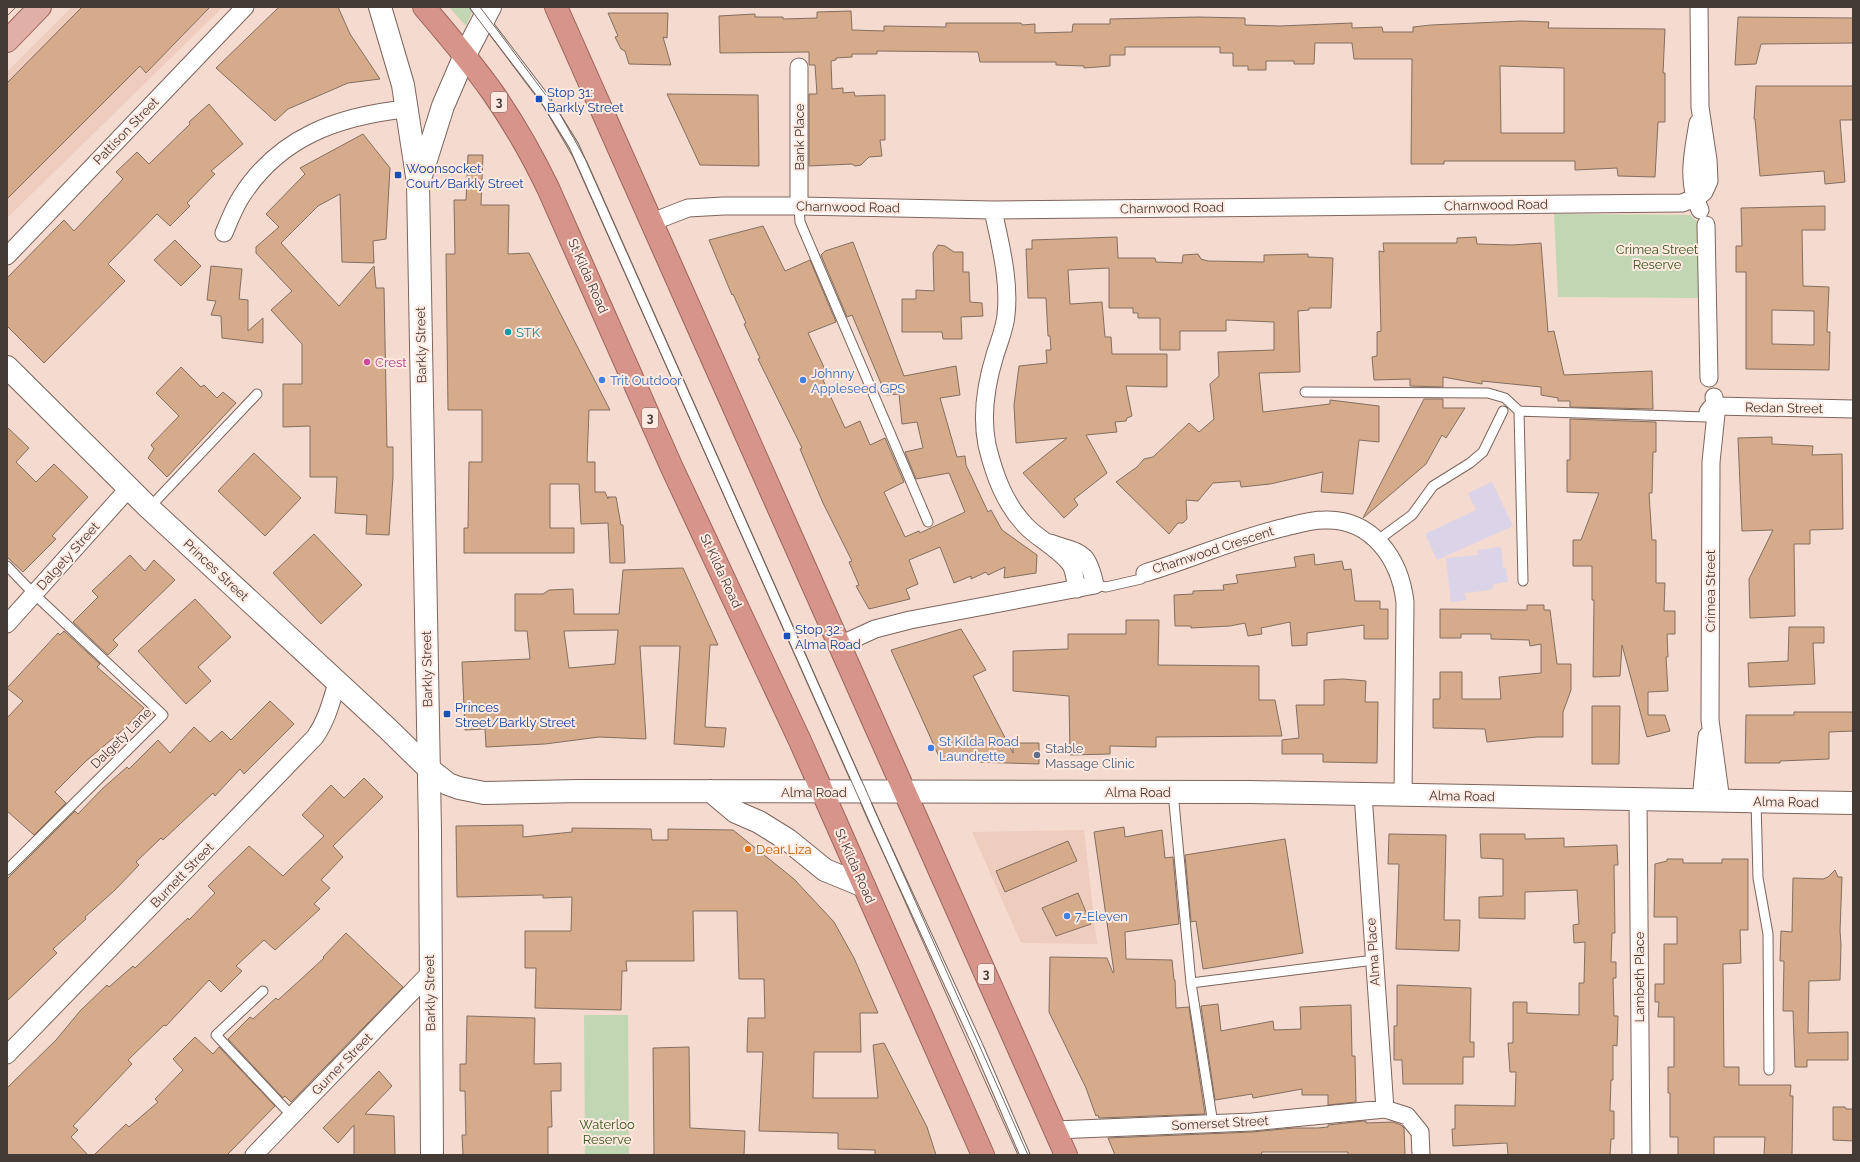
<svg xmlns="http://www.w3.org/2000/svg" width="1860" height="1162" font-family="Raleway,sans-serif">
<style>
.built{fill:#eeccbe}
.industrial{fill:#dbd3e8}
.green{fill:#c1d7b3}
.building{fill:#d5ab8b;stroke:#836f60;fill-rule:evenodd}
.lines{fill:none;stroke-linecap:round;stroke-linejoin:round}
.service-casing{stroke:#7c655c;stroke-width:11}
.minor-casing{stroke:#7c655c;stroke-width:19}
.tertiary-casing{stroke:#7c655c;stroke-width:24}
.secondary-casing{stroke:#7c655c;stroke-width:24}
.primary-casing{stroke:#9c635a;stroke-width:24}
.trunk-casing{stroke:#9c635a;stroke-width:24}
.service{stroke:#fff;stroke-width:9}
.minor{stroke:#fff;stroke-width:17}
.tertiary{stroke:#fff;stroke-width:22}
.secondary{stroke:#fff;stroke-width:22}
.primary{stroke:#e0afa7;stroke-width:22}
.trunk{stroke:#d6948a;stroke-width:22}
.tram{stroke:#776862;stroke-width:1}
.transit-dot{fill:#1a4fb4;stroke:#ffe9e0;stroke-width:1.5}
.culture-dot{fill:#0f9aa8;stroke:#ffe9e0;stroke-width:1.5}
.hotel-dot{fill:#d1479c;stroke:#ffe9e0;stroke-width:1.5}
.shop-dot{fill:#3f7fe0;stroke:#ffe9e0;stroke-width:1.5}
.service-dot{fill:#5c6f8a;stroke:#ffe9e0;stroke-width:1.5}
.food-dot{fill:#e8710a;stroke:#ffe9e0;stroke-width:1.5}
.labels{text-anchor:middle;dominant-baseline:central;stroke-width:4;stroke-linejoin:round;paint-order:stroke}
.shield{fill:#ffe9e0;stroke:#7c6e69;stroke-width:1}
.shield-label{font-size:12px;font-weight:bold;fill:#443a36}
.transit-label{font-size:13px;fill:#164399;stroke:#ffe9e0;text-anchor:start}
.street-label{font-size:13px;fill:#443a36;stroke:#ffe9e0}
.park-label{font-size:13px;fill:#36561a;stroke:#ffe9e0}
.culture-label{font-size:13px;fill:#0d838f;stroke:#ffe9e0;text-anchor:start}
.hotel-label{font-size:13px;fill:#b23c85;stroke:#ffe9e0;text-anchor:start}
.shop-label{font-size:13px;fill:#366cbe;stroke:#ffe9e0;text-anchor:start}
.service-label{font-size:13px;fill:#4e5e75;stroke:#ffe9e0;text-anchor:start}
.food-label{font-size:13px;fill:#c56008;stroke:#ffe9e0;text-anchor:start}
</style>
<rect width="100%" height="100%" fill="#f5dacf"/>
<path class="built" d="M72,7H223L7,218V72Z
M1084,830L1097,944L1021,943L972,832Z"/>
<path class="industrial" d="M1492,482L1513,526L1437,560L1425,534L1476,510L1468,493Z
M1501,547L1503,568H1506L1508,582L1494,584L1491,590L1464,593L1467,600L1451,602L1446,558L1478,555V550Z"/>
<path class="green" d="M449,7H468L472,12L466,26Z
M1554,214L1690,215L1698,222L1699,228V298L1558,297Z
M584,1015H628L629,1155H585Z"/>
<path class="building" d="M82,7H210L146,73L140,66L7,199V83Z
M279,7H338L350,34L380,79L348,83L288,109L275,121L216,68Z
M851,11L852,30L884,31V26L946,27V23H1021L1022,25L1035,24V33L1072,32L1073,24H1110V19L1198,17L1245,18V25L1280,26L1352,23V28L1382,27L1383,32H1413V27L1431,25L1521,21L1549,22L1548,28L1665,29L1663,73H1665V122H1658L1655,177L1618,176L1617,168L1575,170V161H1444V164H1411L1412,59H1354L1352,43H1315L1314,64H1294V61H1266V70H1248V66H1233V53H1220V47H1125V55H1110V66L1084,68V66L1056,65V62H980L978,52L877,51V54H852V57L836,58V60L831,61L832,89L843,88V93L854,92L855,96L885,95V140H880L882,156L869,157L861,165L855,166L852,164L809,166V94H817L815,65H809V52L720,53L719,16L755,14V17H783V19L817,18V12ZM1500,66L1564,68V133H1501Z
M608,13H668L667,38L663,37L671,65L629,64L625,51L621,49L615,37L618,36Z
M1738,17L1853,18V43L1761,44L1756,64L1735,65Z
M1756,86H1853V120H1840L1845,182L1825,184L1824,171L1760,176L1755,119H1754Z
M667,94L758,95L759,166L700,165Z
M209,104L243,144L211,171L215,174L187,203L190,206L170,226L157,214L108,264L125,281L44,363L7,326V278L64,220L74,231L123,179L116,172L137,152L149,164L190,124L189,122Z
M363,134L390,168L386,239L373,241L374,263L342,262L340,194L318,206L281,243L339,306L374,266L376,288H384L387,447H393V477L389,535L366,534L367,515L335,513L337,477H310V426L283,427V384H302V344L271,310L292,291L256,253V247L279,227L266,214L305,174L300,168Z
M468,155H483L481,205H509L508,254L529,253L610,410H589L587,462H595V492H605L608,499V497H616L621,525H623L625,563H610L608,523L581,524L579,484H550V528H574V553H464V528H468L469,462H482V410H448L446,254H455L454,200H466Z
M1825,206V230H1802L1803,286L1829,287L1827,332H1830L1829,370L1746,369V272H1736V246H1742L1741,208ZM1772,310L1814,311V345L1772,344Z
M763,226L785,271L810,260L836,322L808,333L829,378L823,380L845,428L860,421L870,445L885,438L904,482L884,492L905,537L919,531L920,533L965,512L949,473L916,479L905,452L923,448L917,422L902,424L899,394L886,395L852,315L847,317L821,255L825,251L853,242L904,376L956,366L960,395L940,398L957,457L965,456L966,465L988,512L991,510L1002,530L1037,555L1036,573L1004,578L1005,567L988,575L986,572L971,579V576L954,583L940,547L909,560L918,584L906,589L910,599L869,609L856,586L859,585L849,562L852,561L823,503L800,449L802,448L758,359L760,358L744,324L746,323L733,294L732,295L709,240Z
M1117,237L1118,258H1155L1156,262L1182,263L1183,255L1198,254L1201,259L1208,261L1264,262V255L1308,254V257L1333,258L1331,308H1309V310L1298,311L1300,372L1259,373L1263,412L1330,404V400L1379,406V442L1359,440L1353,494L1321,492L1323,472L1270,484L1241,487L1240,481L1213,483L1198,501L1186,500L1187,519L1183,523H1178L1169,534L1116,482L1137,467L1144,459L1153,457L1189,423L1199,432L1214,419L1210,384L1219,376L1218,352L1274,350V322L1226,320V331H1180V350H1160V318H1138V313H1133V308H1109V268L1068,270L1070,304L1102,302L1105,337H1111L1112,354H1167V387L1126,386L1132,416L1127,418L1126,421L1115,422L1117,432L1086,435L1107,473L1074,499L1078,505L1064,518L1023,473L1067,438L1016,443L1014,405L1019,366L1047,363L1046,350H1051L1050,336H1048L1046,298H1028L1026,249H1032V240Z
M1476,237L1477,244L1512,245L1541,243L1548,332L1554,331L1564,375L1652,371L1653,409L1570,407V401H1558V398L1541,395V387L1482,381V384L1443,377V387L1410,386V379L1374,380L1372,357L1377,356V332L1381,331L1379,251L1384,252L1383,243H1457V238Z
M175,240L201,266L181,286L154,260Z
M938,245L945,246L954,252H963V272H969L970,302L982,303L983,316L961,317L962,339H943L942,332H902V299H916V290L934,291L933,253Z
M211,266L242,269L239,299L248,300V331L263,318V343L222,338L221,316L211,315L216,301L207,300Z
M181,367L201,387L204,385L217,398L223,392L236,403L167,477L148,458L154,449L151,445L179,416L156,393Z
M1424,399H1443V408H1465L1446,438L1442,435L1426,464L1363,518Z
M1570,419L1656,422V452H1653L1652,493H1649L1652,540H1656V583H1665L1664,611H1675V634H1667L1668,657H1666L1668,691L1648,692V715H1665L1670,731L1647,737L1622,645L1620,676L1593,677L1594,600H1592V566H1573V540H1581L1599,493L1567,492V460H1570Z
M7,427L29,448L16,462L36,482L54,464L88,497L52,536L56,539L23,572L7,557Z
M1772,437V444L1813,446L1812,455L1842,454L1843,529L1810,530V544H1794L1795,616L1750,618L1749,579L1773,530L1742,531L1738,438Z
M254,453L301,498L265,536L218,491Z
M314,534L362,585L321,624L273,573Z
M1314,554L1315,565L1342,561L1344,570L1351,569L1355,601H1380V609H1388V639H1364V625L1307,633V645L1292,646L1290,622L1261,628L1262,634L1248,636L1245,623L1230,626L1191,628V626H1175L1174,595L1193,594V591L1224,590L1223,585L1238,583L1236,575L1296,567L1294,557Z
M130,555L145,571L154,560L175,580L113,640L118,645L108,655L73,622L98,597L92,591Z
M683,568L718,645H710L705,727L726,728L724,747L674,744L680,646H640L646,739L599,737L545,744L486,747L485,729L465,730L462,662L530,659L527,631H515V594H543L549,590L573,589L574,614H619L623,570ZM618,630L615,664L569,668L564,631Z
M195,599L231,637L198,667L211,681L186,704L138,651Z
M1527,605H1544V610H1550L1557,664H1571V690L1563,712V737H1537L1487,742L1485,729L1433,728V699H1440V672H1462V699H1501L1499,677L1541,673V644L1530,646L1529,640L1491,639V634H1461V638H1440V609L1527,610Z
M1126,620H1159L1158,665L1259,666V700H1275L1282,736L1156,737V747L1110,746V754L1070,755L1069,696L1013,691V651L1068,649V634H1126Z
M1789,627H1824V643H1813L1815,684L1749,687L1748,663L1788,661Z
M961,629L986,670L973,676L1013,753V743H1039V764L941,761L891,650Z
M64,631L100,664L97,667L144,708L124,729L86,761L55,792L66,803L34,835L7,811V718L23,701L7,688L58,633L60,635Z
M1343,679L1366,681L1365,702H1378L1377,763L1323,762V754H1282V740L1299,738L1296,705H1324V680Z
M270,701L294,724L244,774L240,769L215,796L213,793L163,840L161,838L136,862L139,865L115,890L85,917L86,919L53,949L57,953L7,1001V879L75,811L78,814L102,789L127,767L129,769L158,740L170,753L194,727L210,742L222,731L231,740Z
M1592,706H1620L1619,764H1592Z
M1794,712H1853V731L1829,732V759L1780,761V763H1745L1746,715H1794Z
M364,778L383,797L333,846L343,857L321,880L330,888L314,904L320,909L275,950L264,940L236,966L242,971L221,992L209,980L166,1026L164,1025L128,1060L132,1064L73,1126L78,1130L71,1137L88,1155H7V1088L56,1040L80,1011L107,985L109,987L133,966L135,968L188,918L189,920L215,893L208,886L249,846L283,876L324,836L302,815L331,785L344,798Z
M523,825V837L572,832V828L651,829L652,840H668V829L733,830L794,879L834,922L854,958L878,1013H860L861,1052H814L813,1098H878L873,1045L884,1043L927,1127L936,1155H875V1150L838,1149V1133L759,1131L763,1052H747L748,1018H765L764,979H739L737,911H693L694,961H626L627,971H622L621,1010L535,1008L536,968H525V931H571L572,897L543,898V895L457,897L456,826Z
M1124,827L1125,837L1162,830L1165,858L1173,857L1179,924L1125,932L1126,959L1172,960L1174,980H1175L1176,1008L1189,1007L1205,1114L1099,1118L1098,1115L1096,1116L1086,1088L1049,1012L1050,957L1107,958L1113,973L1114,972L1094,832Z
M1389,834L1446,835L1444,920H1460L1459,951L1396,949L1399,864H1388Z
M1480,834H1525V839L1564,838V847L1617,845L1618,865H1614L1615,933H1612L1611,962H1616V978H1613L1614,1016H1618L1617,1046L1613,1045V1080H1611L1610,1111H1614V1139H1611L1610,1155H1508L1507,1143L1453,1146L1452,1129H1455V1105L1515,1106L1516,1072H1510L1508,1043H1513V1002H1527V1013L1579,1015V983H1584L1585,942L1574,943L1573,925L1579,924L1577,890L1525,892V919L1479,918V897L1503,896V859L1481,858Z
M1285,839L1303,953L1203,969L1196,921L1191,922L1185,855Z
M1068,841L1077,861L1005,892L996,871Z
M1667,859H1683V863H1722V859H1748V930H1740L1741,963L1723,964L1724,1067H1739V1085H1791L1790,1096H1793L1792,1155H1764L1765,1137H1714V1155H1678V1137H1670V1093H1668V1067H1674V1017H1658L1659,1002H1655V984H1664V944H1677V917H1654L1655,864L1667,861Z
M1835,870L1838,877H1842L1840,931L1841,945L1840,980L1809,981L1808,1033L1848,1032V1060H1807V1067H1795L1793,1011H1783L1784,961H1780L1781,931L1792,932L1793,878L1823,879L1828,877Z
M1078,893L1091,924L1056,936L1042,908Z
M346,933L403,987L291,1102L285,1096L283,1098L228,1039L250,1017L253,1019L276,998L278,1000L299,981L324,958L323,957Z
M1397,985L1471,988L1470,1042H1474V1057H1463V1084H1403L1402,1060H1394V1026H1397Z
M1218,1004L1221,1031L1273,1021L1274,1030L1301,1029L1300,1007L1351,1005L1352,1056H1355L1356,1102L1328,1105V1095H1302V1089L1253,1098L1252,1094L1215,1100L1201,1006Z
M467,1016L535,1018L534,1064L561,1063V1091H551L552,1127H548V1155H463L462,1135H466L465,1091H460V1064H466Z
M195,1037L213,1054L219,1047L275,1106L227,1155H94L126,1124L129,1127L158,1102L155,1099L183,1070L173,1059Z
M689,1047L690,1128L745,1131L744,1155H654L653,1048Z
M379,1071L392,1086L365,1114L394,1116L395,1155H354V1125L338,1143L323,1128Z
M1833,1107H1845L1846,1109H1853V1141L1833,1140Z
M1363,1121H1366V1123L1393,1122L1401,1125L1404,1128L1405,1155H1348V1152H1262L1261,1155H1115L1108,1138L1252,1132L1294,1128H1318L1328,1127V1125Z"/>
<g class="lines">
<g class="service-casing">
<path id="service" d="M475,7L543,96L574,146L874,821L978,1046L1025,1155
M799,206L800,222L928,522
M1305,392L1488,393L1505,398L1519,411L1707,417
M1519,411L1523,581
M149,508L257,394
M1378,540L1412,515L1433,486L1470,463L1483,452L1503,411
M7,566L34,594L163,715L7,870
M1095,585L1106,587L1141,579L1145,573
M1173,792L1191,983L1213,1124
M1756,801L1758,878L1768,934L1769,1070
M1191,983L1374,960
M263,991L216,1035L292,1116"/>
</g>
<g class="minor-casing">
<path id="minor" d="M799,67V206
M1698,123C1693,153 1686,182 1700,210
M993,210C1000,244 1010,280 1006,315C1005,328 999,342 995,355C986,384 981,415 987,445C994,474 1004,503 1026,526C1037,538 1062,551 1071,565C1075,572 1075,581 1077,589
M652,222L688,208L724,206H799L993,210L1682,203L1698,197L1704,192L1709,181L1708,160L1700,107L1699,7
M1706,225L1709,378
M224,233C229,221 234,208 241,197C279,137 338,116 406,109
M7,256L245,7
M1714,397L1716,414L1711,462L1710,720L1721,801
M1708,412L1711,408L1716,406L1853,409
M1145,573C1192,559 1237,538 1286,527C1298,524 1311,520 1324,520C1372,518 1400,559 1405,602L1403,795
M7,624L129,488
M840,645L875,629L910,620L1095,585C1087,549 1081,554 1050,543
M1363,794L1385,1109
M1638,800L1641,1155
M1701,801L1707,736
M7,1055L315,737C327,720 331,702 337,683
M1055,1130L1252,1122L1385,1109L1407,1116L1420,1132L1421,1155
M254,1155L430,973"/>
</g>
<g class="tertiary-casing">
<path id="tertiary" d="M7,367L149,508L387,728L429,769L448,784L459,788L484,793L580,791L1250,792L1853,803
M711,791L736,812L759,822L788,840L825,870L864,886"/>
</g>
<g class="secondary-casing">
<path id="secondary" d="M380,7L403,85L418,183L430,831L432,1155
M419,182L443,106L465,55L490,7"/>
</g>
<g class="primary-casing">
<path id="primary" d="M7,41L40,7"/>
</g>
<g class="trunk-casing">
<path id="trunk" d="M424,7C448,35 472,63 493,93C514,123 532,155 548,188L672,468L800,741L983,1155
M556,7L1066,1155"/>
</g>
<use href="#service" class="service"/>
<use href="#minor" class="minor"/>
<use href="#tertiary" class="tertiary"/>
<use href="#secondary" class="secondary"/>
<use href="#primary" class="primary"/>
<use href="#trunk" class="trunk"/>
<path class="tram" d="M469,7L544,107L573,157L1018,1155
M480,7L560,114L587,162L1028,1155
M7,16L16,7"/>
</g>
<g class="transit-dot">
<rect x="535" y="95" width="8" height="8" rx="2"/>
<rect x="394" y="171" width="8" height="8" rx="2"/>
<rect x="783" y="632" width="8" height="8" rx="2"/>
<rect x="443" y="710" width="8" height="8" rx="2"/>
</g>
<circle class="culture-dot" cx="508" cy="332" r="4"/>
<circle class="hotel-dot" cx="367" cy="362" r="4"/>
<g class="shop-dot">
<circle cx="602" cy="380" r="4"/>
<circle cx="803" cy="380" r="4"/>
<circle cx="931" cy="748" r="4"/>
<circle cx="1067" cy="916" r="4"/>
</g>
<circle class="service-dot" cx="1037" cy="755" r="4"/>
<circle class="food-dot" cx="748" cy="849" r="4"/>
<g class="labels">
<g class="shield">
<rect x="491" y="92" width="16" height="20" rx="3"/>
<rect x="642" y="408" width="16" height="20" rx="3"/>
<rect x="978" y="964" width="16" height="20" rx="3"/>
</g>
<g class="shield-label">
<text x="499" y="102">3</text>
<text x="650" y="418">3</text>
<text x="986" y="974">3</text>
</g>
<g class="transit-label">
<text x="547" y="92">Stop 31:<tspan x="547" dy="15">Barkly Street</tspan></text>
<text x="406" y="168">Woonsocket<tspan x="406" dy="15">Court/Barkly Street</tspan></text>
<text x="795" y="629">Stop 32:<tspan x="795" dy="15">Alma Road</tspan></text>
<text x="455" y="707">Princes<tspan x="455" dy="15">Street/Barkly Street</tspan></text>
</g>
<g class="street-label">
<text transform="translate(126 131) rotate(-46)">Pattison Street</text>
<text transform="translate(799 137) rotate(-90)">Bank Place</text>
<text transform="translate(1496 205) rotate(-1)">Charnwood Road</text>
<text transform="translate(848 207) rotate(1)">Charnwood Road</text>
<text transform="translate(1172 208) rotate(-1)">Charnwood Road</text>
<text transform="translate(588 276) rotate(66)">St Kilda Road</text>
<text transform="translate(421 345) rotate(-91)">Barkly Street</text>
<text transform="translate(1784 408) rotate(1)">Redan Street</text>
<text transform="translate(1213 550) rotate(-18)">Charnwood Crescent</text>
<text transform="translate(68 556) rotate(-48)">Dalgety Street</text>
<text transform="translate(216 570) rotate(43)">Princes Street</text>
<text transform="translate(721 571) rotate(65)">St Kilda Road</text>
<text transform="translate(1710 591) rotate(-90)">Crimea Street</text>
<text transform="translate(427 669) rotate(-91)">Barkly Street</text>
<text transform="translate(121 738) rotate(-45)">Dalgety Lane</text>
<text x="814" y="792">Alma Road</text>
<text x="1138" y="792">Alma Road</text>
<text transform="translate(1462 796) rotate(1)">Alma Road</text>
<text transform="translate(1786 802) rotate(1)">Alma Road</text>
<text transform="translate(855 866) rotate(66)">St Kilda Road</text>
<text transform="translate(182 875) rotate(-46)">Burnett Street</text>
<text transform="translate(1373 952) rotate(-94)">Alma Place</text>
<text transform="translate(1639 977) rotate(-90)">Lambeth Place</text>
<text transform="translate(430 993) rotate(-91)">Barkly Street</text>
<text transform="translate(342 1064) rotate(-46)">Gurner Street</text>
<text transform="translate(1220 1123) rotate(-3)">Somerset Street</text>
</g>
<g class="park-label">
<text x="1657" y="249">Crimea Street<tspan x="1657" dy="15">Reserve</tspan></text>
<text x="607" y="1124">Waterloo<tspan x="607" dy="15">Reserve</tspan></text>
</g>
<g class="culture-label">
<text x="516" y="332">STK</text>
</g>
<g class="hotel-label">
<text x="375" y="362">Crest</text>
</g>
<g class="shop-label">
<text x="811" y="373">Johnny<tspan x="811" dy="15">Appleseed GPS</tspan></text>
<text x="610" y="380">Trit Outdoor</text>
<text x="939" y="741">St Kilda Road<tspan x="939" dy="15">Laundrette</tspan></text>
<text x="1075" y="916">7-Eleven</text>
</g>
<g class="service-label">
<text x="1045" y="748">Stable<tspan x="1045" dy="15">Massage Clinic</tspan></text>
</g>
<g class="food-label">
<text x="756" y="849">Dear Liza</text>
</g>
</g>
<rect width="1860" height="1162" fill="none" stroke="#443a36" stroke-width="16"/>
</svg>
